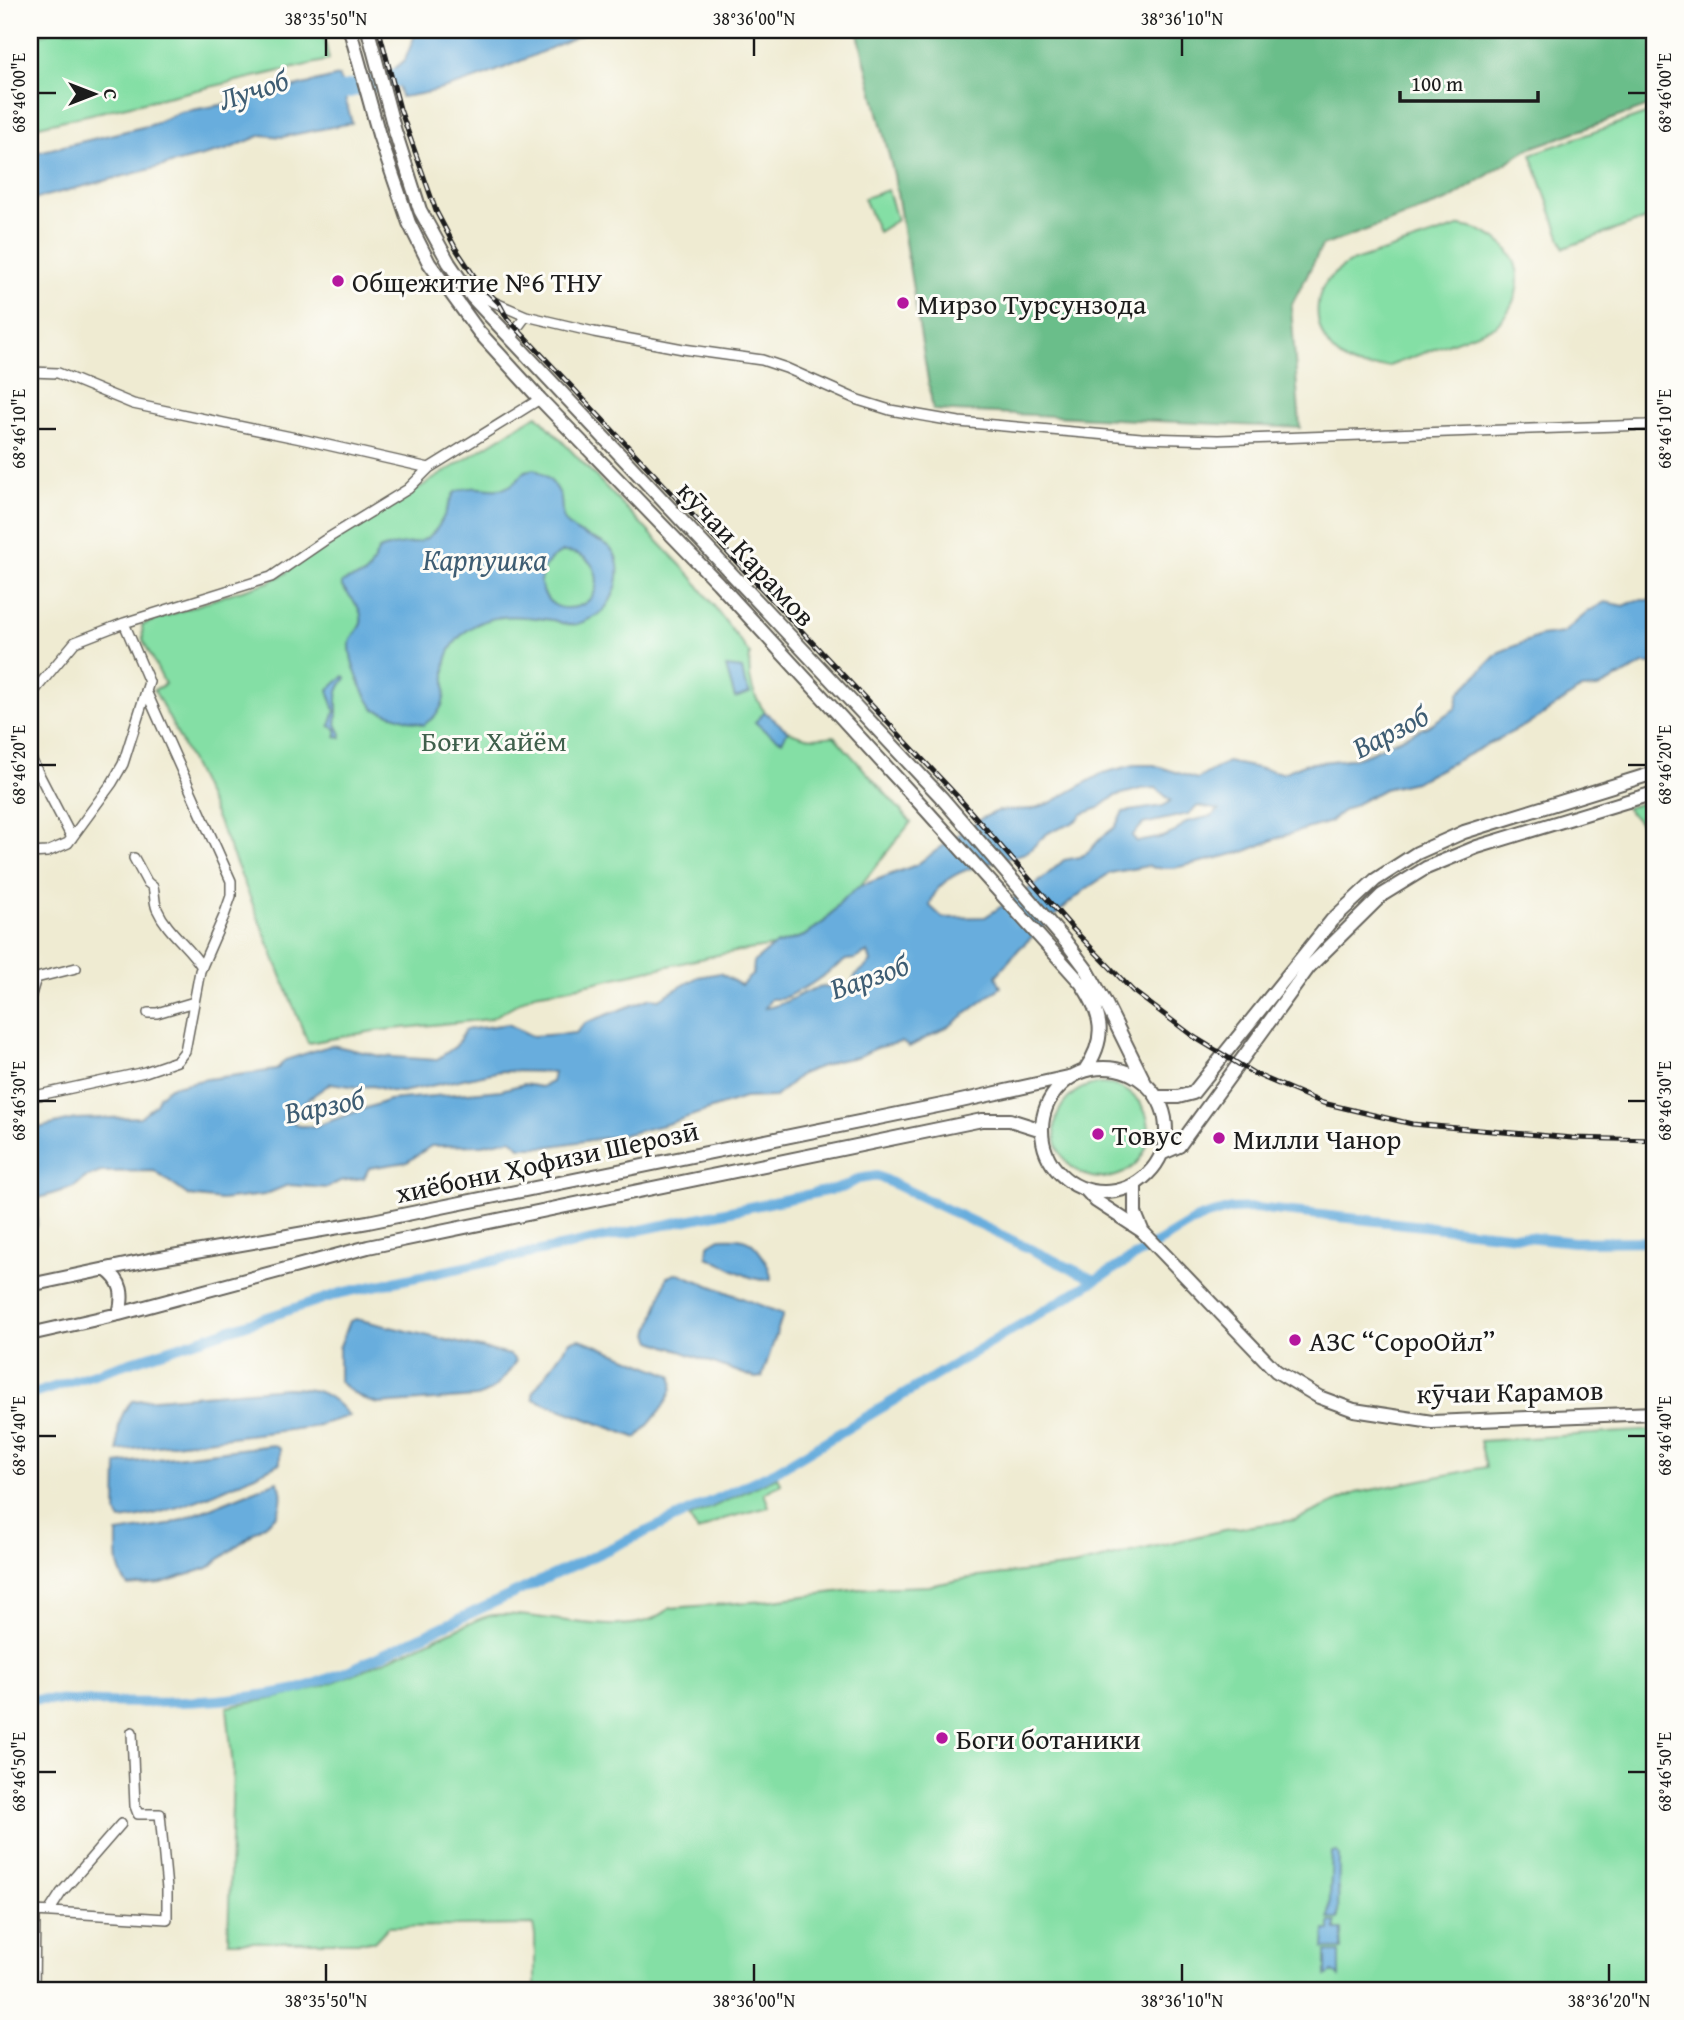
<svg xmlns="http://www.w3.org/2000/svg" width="1684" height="2020" font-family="'Gentium Book Plus',serif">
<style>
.green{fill:#84dfa5;stroke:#507e60;stroke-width:2}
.forest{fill:#6bbe8a;stroke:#446d53;stroke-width:2}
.water{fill:#67addd;stroke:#42647c;stroke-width:2;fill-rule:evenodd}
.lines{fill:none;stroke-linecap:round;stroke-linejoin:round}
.canal{stroke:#67addd;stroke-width:10}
.river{stroke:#67addd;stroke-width:18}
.street-casing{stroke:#66645c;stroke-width:12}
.secondary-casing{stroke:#66645c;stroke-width:16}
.street{stroke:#fff;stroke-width:9}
.secondary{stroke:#fff;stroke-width:12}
.rail-casing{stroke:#1c1c1c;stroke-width:5}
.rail{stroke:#fdfcf7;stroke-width:2.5;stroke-dasharray:8;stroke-linecap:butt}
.ticks{fill:none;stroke:#1c1c1c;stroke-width:2.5}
.poi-dot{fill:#b5179e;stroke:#fdfcf7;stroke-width:2.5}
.labels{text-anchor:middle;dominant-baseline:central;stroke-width:6;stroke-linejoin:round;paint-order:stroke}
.poi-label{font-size:28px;fill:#1c1c1c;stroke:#fdfcf7;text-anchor:start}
.street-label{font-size:28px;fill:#1c1c1c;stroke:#fdfcf7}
.park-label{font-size:28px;fill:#40604c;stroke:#fdfcf7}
.water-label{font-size:30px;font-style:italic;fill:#3e5d73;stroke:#fdfcf7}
.neatline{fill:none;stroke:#1c1c1c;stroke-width:2.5}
.ticks-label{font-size:18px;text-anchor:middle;fill:#1c1c1c}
</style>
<rect width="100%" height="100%" fill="#fdfcf7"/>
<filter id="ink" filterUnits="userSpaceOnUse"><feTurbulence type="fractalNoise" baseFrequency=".0143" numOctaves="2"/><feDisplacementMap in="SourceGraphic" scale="14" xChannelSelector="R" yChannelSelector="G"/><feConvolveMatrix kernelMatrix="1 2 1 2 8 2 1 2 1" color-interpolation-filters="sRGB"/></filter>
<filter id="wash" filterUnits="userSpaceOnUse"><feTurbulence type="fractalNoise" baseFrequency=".00686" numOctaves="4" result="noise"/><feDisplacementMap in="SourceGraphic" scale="28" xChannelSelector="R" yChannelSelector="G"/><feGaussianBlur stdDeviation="1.57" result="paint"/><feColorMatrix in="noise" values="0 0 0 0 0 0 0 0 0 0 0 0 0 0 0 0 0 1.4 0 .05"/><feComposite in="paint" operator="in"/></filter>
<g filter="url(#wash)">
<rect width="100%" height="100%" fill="#efebd2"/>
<path class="green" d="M58,30H323L329,60L30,128V37Z
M1654,111V216L1564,248L1531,154Z
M888,190L897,220L878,232L864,198Z
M1461,226C1518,234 1537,285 1496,326L1389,366C1378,367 1368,369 1357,366C1325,357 1308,317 1323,287C1330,275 1340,269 1351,262Z
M537,415L692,577L750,654C745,694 767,728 806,737C815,739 825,737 834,736L911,822L860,886L843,899L825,921L804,936L773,946L722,954L566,989L534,994L490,1019L374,1031L308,1043C260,924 216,802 154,690L165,684L143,640L142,625L229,594L269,582L286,573L303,556L414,491Z
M1645,802L1653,821L1650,824L1654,828V839L1626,808Z
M1055 1131a47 47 0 1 1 94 0a47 47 0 1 1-94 0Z
M1654,1430V1990H535V1935L533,1925L388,1927L374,1942H228L233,1769L227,1707C264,1700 301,1695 336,1681C378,1665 418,1645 459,1628C469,1624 482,1616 494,1615C544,1610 629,1645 670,1608L765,1601L868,1588L928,1586L970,1578L1073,1566L1224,1530L1295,1520L1356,1493L1486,1467L1480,1441Z
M777,1477L781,1484L764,1493L769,1507L723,1519L698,1532L689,1518Z"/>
<path class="forest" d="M857,30H1649L1654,42V104L1528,149L1449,200L1322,246L1291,306L1300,428L933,410L894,175Z"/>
<path class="water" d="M417,30H592C534,55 464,90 401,97L394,69L405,60Z
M339,76L352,123L282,137L262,135L226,150L30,200V154L151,125L180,112L221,105Z
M534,469C543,473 557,485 560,495C563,504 560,513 565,521C583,546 627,532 617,584C614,596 607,609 597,615C591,619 580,624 572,625C566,626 558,621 552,620C522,616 490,611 465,632C428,664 458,688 436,715C433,718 427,722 424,725L374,709C363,692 349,664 350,643C351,637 355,634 358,629C369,614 351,598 342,587V583C349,577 356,579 364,575C372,571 374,557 379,550C390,545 401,545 413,543C439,539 444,514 454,493C483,477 500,506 525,471ZM563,552C607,551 608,609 566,608C557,608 549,603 545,595C534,577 546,559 563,552Z
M1637,600H1654V664H1644L1598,688L1581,689L1532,722L1415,782L1384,789L1341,812L1330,822L1286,835L1246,851L1206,861L1174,868H1155L1148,866L1110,873L1086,889L1061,910L1019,949L996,976L1001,987L951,1025L909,1047L902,1042L876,1048L858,1057L835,1061L801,1074L775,1097L744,1098L667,1124L623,1135L546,1147H520L511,1139L482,1145L431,1146L407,1162L369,1168L364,1178L340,1181L327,1188L288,1185L264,1195L221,1200L189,1196L154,1171L101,1172L85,1178L74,1187L36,1199L37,1226L30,1229V1130L75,1119L140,1117L156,1104L159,1096L170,1087L207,1079L276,1070L285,1060L332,1045L380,1056L436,1060L456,1046L465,1030L508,1024L532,1036L576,1033L585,1023L651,998L659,999L698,977L720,973L741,985L753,974L754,962L773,946L804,936L825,921L843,899L860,886L916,865L982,818L998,811L1032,809L1050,803L1103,773L1134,765H1154L1197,779L1227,762L1283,773L1304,764L1358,758L1428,726L1456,708L1459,693L1499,652L1540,636L1563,633L1589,611L1605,602L1624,606ZM1156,788L1171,801L1163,806L1123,812L1115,827L1102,837L1090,850L1080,857L1064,860L1039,882L985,917L943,918L930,906C938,867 993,864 1025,853C1034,849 1040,837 1050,832C1062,826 1074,826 1082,814L1099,808L1115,796L1141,789ZM1198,806L1219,810L1212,816L1186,822L1175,832L1163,837L1137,842L1132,836L1143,824L1188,814ZM868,952L871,962L855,976L852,983C839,987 830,985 818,988C799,992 785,1006 765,1008L771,999H782L810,985L846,960L855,959ZM501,1071L554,1072L552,1082L541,1087L524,1084L501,1090L389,1100L316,1126H299L284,1116L331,1083L356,1087L373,1086L390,1091L402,1092Z
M726,667L742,669L745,684L750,693L735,698Z
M344,676L346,678C331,696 340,704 336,724L341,734V738L336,736V729L330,726L335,711L328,690Z
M765,712L788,731L782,741L766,732L755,722Z
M720,1238C728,1238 736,1237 743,1239C757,1242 771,1267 771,1279C753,1284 725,1264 707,1257L708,1245Z
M678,1273L783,1314L762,1377L755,1378L652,1341L649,1334L667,1277Z
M356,1319L510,1355L516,1361C504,1378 497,1391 476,1397L379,1404C364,1401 350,1392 339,1381V1348L350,1321Z
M580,1339L671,1375C680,1394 649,1423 637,1438L533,1399V1392L570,1341Z
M285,1388C316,1388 329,1391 349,1416L312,1427L118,1451C117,1432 118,1415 132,1401Z
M273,1445L280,1449V1463C228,1488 178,1513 121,1520L116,1512L117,1464Z
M277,1481C284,1490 282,1505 277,1515L208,1568L161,1583L128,1586C115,1569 117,1553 117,1533L168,1525Z
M1332,1852H1337L1339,1855L1338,1919H1329Z
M1330,1922H1336V1930H1342V1949H1324L1325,1930H1330Z
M1326,1952H1340V1977L1333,1972L1326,1976Z"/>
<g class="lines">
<path class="canal" d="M30,1395L341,1293L844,1187L858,1179L877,1176L1095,1280
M30,1699C120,1704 209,1707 298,1689C313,1685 328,1678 343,1673L776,1471L1199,1218L1231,1209L1255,1208L1574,1242L1654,1241"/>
<path class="river" d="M320,96L419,72"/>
</g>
</g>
<g filter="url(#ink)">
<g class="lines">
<g class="street-casing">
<path id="street" d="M470,292L526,316L594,332L683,349L762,360L786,368L858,400L890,410L959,422L1141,438L1218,440L1646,425L1654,423
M512,340L517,328L526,316
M30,372L58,373L133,404L301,439L429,468
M30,696L75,642L124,623L271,577L325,540L408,489L429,468L540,399
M30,757L72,838
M30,853L47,852L68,843L112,783L123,764L149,682L124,623
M134,858L147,882L153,887C155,894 154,902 157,909C167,932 189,946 202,967
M30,998L36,978L76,968
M148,1013H157L194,1002
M30,1097L145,1072L177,1061L185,1051L200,971L224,916L231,896V881L146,691
M50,1910L61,1893L121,1824
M34,1990L35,1911L167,1919V1889L160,1814H138L135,1806L132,1732"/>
</g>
<g class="secondary-casing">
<path id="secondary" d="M350,30L379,135L409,223L429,263L479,332L540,399L718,583L926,810L1081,983C1102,1014 1108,1037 1085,1070
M368,30L394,128L420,210L449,263L472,297L941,797L1066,942L1087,970L1105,1002L1145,1083
M1042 1130a62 62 0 1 1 124 0a62 62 0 1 1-124 0Z
M1157,1097H1178L1193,1093L1332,920L1375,880L1417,853L1464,832L1654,773
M1161,1154L1179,1146L1309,967L1382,895L1426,868L1477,847L1654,793
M1135,1184V1213L1142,1230
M1086,1190L1096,1201L1142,1231L1276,1371L1319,1397L1354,1410L1432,1422L1654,1413
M105,1269C123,1281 124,1295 119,1314
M30,1285L149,1260L368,1222L952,1103L1073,1076
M30,1334L119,1314L368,1247L982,1120H1010L1042,1130"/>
</g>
<use href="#street" class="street"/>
<use href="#secondary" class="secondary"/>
<g class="rail-casing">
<path id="rail" d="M379,30L400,109L436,211L456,249L478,282L499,303L507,318L957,796L1074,930L1133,991L1194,1037L1255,1074L1323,1103L1412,1124L1572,1138L1654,1140"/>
</g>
<use href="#rail" class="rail"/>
</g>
</g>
<path class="ticks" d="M326,38V56M754,38V56M1182,38V56M38,93H56M1628,93H1646M38,429H56M1628,429H1646M38,765H56M1628,765H1646M38,1101H56M1628,1101H1646M38,1436H56M1628,1436H1646M38,1772H56M1628,1772H1646M326,1964V1982M754,1964V1982M1182,1964V1982M1609,1964V1982"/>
<g class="poi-dot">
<circle cx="338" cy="281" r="7"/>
<circle cx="903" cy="303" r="7"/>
<circle cx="1098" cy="1134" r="7"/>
<circle cx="1219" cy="1138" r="7"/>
<circle cx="1295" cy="1340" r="7"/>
<circle cx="942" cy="1738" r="7"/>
</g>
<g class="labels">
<g class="poi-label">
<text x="352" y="281">Общежитие №6 ТНУ</text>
<text x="917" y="303">Мирзо Турсунзода</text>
<text x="1112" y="1134">Товус</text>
<text x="1233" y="1138">Милли Чанор</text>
<text x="1309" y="1340">АЗС “СороОйл”</text>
<text x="956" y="1738">Боги ботаники</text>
</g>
<g class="street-label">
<text transform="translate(747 553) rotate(47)">кӯчаи Карамов</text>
<text transform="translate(547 1161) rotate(-12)">хиёбони Ҳофизи Шерозӣ</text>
<text transform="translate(1510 1391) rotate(-1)">кӯчаи Карамов</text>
</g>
<g class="park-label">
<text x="494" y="740">Боғи Хайём</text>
</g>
<g class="water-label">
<text transform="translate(253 89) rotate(-18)">Лучоб</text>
<text x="485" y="559">Карпушка</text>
<text transform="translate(1390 731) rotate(-27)">Варзоб</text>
<text transform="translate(869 976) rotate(-19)">Варзоб</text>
<text transform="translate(324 1105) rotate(-11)">Варзоб</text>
</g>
</g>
<rect width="1684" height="2020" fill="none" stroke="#fdfcf7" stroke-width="77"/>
<g transform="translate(94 94) rotate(90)" stroke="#fdfcf7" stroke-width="5" paint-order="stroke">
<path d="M0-5L12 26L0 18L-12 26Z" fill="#1c1c1c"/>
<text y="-10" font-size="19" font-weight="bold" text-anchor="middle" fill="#1c1c1c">С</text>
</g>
<path d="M1400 91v10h138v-10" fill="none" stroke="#1c1c1c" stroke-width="3.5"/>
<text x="1411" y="91" font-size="21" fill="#1c1c1c" stroke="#fdfcf7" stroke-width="5" paint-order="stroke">100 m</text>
<rect x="38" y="38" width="1608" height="1944" class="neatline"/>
<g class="ticks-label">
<text x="326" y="25">38°35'50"N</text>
<text x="754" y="25">38°36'00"N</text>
<text x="1182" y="25">38°36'10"N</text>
<text transform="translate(19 93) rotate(-90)" y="6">68°46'00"E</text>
<text transform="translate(1665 93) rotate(-90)" y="6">68°46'00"E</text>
<text transform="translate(1665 429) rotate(-90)" y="6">68°46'10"E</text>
<text transform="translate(19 429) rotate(-90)" y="6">68°46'10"E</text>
<text transform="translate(1665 765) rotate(-90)" y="6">68°46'20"E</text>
<text transform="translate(19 765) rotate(-90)" y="6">68°46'20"E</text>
<text transform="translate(1665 1101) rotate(-90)" y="6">68°46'30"E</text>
<text transform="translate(19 1101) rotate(-90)" y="6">68°46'30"E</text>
<text transform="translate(1665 1436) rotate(-90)" y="6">68°46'40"E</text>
<text transform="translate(19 1436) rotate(-90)" y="6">68°46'40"E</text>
<text transform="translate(1665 1772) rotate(-90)" y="6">68°46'50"E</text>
<text transform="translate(19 1772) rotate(-90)" y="6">68°46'50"E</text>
<text x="326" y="2007">38°35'50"N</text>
<text x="754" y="2007">38°36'00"N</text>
<text x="1182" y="2007">38°36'10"N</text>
<text x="1609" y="2007">38°36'20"N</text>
</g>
</svg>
